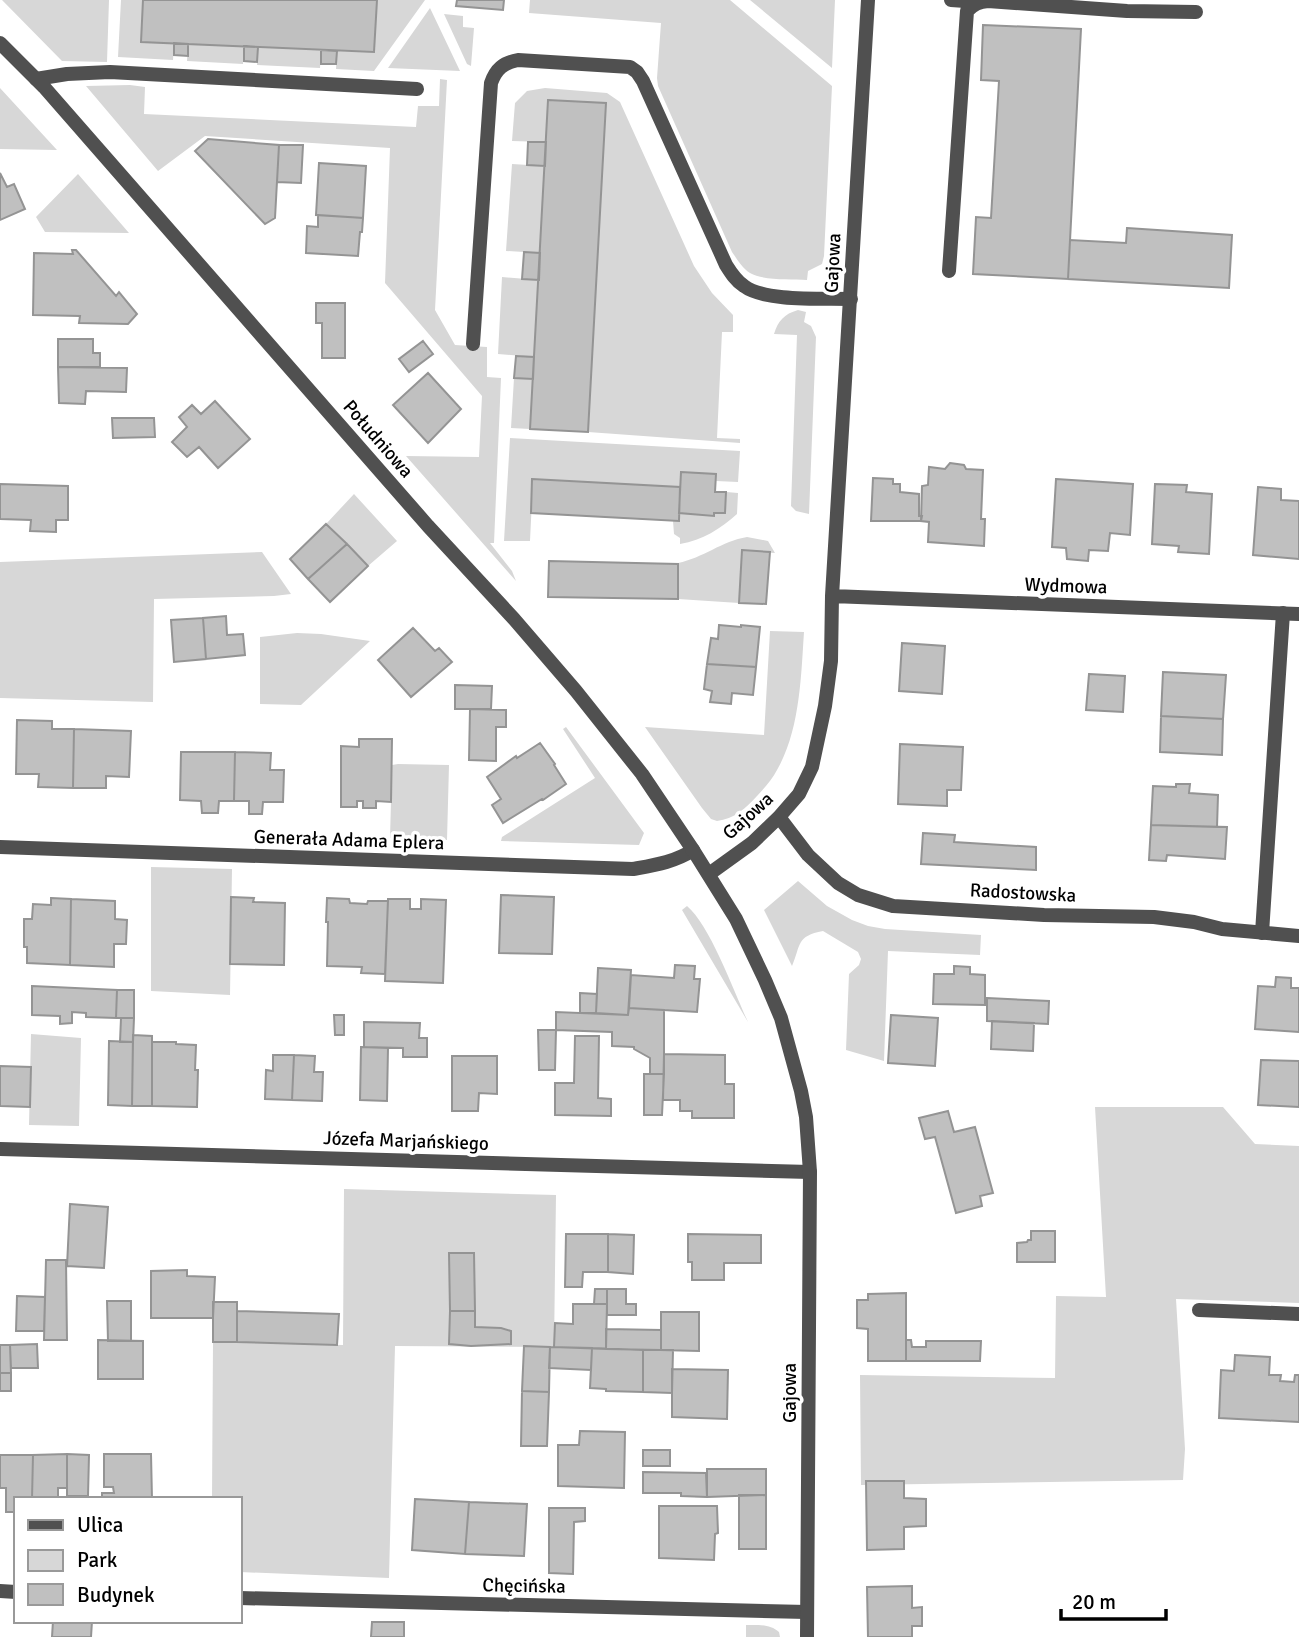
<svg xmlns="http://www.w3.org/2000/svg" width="1299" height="1637" font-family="Signika,sans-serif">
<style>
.green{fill:#d7d7d7}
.building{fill:#c0c0c0;stroke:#949494;stroke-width:2}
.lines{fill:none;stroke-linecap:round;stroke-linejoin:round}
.service{stroke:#505050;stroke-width:14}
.minor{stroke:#505050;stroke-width:14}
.tertiary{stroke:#505050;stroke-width:14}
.labels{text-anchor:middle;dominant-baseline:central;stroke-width:7;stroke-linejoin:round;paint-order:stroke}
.street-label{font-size:19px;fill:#000;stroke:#fff}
</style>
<rect width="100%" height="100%" fill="#fff"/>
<path class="green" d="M2,0H109L107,62L62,61Z
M121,0H143L174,43L173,60L118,57Z
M377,0H425L374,71L336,69L337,51L374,52Z
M530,0H730L832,86L824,256L822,264L808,271L807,280C791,279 764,281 750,273C742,268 737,259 732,252L658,86L657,78L661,23L529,13Z
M750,0H835L832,68Z
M430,8L460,71L388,68Z
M444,14L463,16V27L474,28L471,66L467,64Z
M188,44L244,46L243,64L187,61Z
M258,47L321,50L320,68L257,65Z
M440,79L447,80L435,310L455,345L487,347V377L501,378L494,543H490L512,571L516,581L406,456L479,457L482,396L385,283L390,148L205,136L158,171L86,86L130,85L145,87L144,114L416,127L418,106H439Z
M0,88L57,150L0,149Z
M545,88L607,93L620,102L694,266L712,293L733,315V332H722L717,438L740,439V443L588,432L606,103L549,100L546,142L512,141L515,103L527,91Z
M512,164L545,166L540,253L506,251Z
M78,174L129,233L45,232L36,217Z
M502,277L539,280L534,357L498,354Z
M798,310L806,312L804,322L811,326L816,337L809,514L796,511L791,506L797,335L774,334C778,321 784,314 798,310Z
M514,378L533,379L530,429L511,428Z
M510,438L740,451L738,482L716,481L715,491L738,493L737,514C720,529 703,540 680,544V538L674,534L673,521H679L680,487L533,479L530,541H504Z
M354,494L397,541L368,566L326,524Z
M747,537L768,541L775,553L742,551L739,603L678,599V563C703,558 722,541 747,537Z
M262,552L291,594L274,596L154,599L153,702L0,698V562Z
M770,631L804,632C801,677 800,730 777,770C772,780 764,788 757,796C746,808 734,819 717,821L711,819L702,808L645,727L764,735Z
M297,633L321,634L370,641L301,705L260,704V637Z
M566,727L644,833L639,845L501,841L502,837L595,778L563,729Z
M398,764L449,765L447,840L390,838L392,765Z
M151,867L232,869L230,995L151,991Z
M798,881L827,906L852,920L868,926L885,929L981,935L980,955L888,951L884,1061L846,1050L849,974L859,965L861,959L858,952L823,931C796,936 801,945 792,966L764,910Z
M687,906C710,925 734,992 748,1022L682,910Z
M31,1034L81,1038L79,1126L29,1125Z
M1095,1107H1223L1255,1144L1299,1146V1303L1176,1299L1185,1449L1183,1480L861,1485L860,1375L1055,1378L1056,1296L1106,1297Z
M344,1189L556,1195L554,1347L395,1346L389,1578L240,1572V1499H212L213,1342L343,1345Z
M746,1625C757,1625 770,1624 779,1632L780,1637H746Z"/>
<path class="building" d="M143,0H377L374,52L141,42Z
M457,0H504L503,10L456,6Z
M983,25L1081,29L1068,279L973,274L976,217L991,218L999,81L981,80Z
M174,43L188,44V56L174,55Z
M244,46L258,47L257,62L244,61Z
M321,50L337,51L336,64H321Z
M548,100L606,103L588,432L530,429Z
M208,139L279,145L275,218L265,224L195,151Z
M528,142H546L545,166L527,165Z
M279,145H303L301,183L277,182Z
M319,163L366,166L363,218L316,215Z
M0,173L7,187L14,184L25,209L0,220Z
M318,215L363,218L362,232H360L358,256L306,253L307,226L318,227Z
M1127,228L1232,235L1229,288L1068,279L1070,240L1126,243Z
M72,250H76L116,296L119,292L137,314L128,324L79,323L80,316L33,315L34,253L73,254Z
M524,252L540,253L539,280L522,279Z
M316,303H345V358H322V323H316Z
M58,339H93V353H100V367H58Z
M423,341L433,354L409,372L399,359Z
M516,356L534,357L533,379L514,378Z
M58,367L127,368L126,392L86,391L85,404L59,403Z
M428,373L461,409L428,443L393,405Z
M215,401L250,439L218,468L199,447L187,457L172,442L187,427L179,417L192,405L201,414Z
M112,418H154L155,437L113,438Z
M950,463L964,465L966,469L983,470L981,519H985L984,546L928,542L929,522L921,521L922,486L928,485L929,467L945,469Z
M681,472L716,474L715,492H726L725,513H714V516L679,513Z
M873,478L893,479V484H900V492L919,494V516H922L921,521H871Z
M532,479L680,487L679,521L531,513Z
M1056,479L1133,484L1130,535L1110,533L1108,551L1089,550L1088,561L1067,559L1066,548L1052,547Z
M0,484L68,486V520H56V532L30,531L31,520L0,519Z
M1155,484L1187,485L1186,492L1212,494L1209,554L1178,552L1179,546L1152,544Z
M1258,487L1281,489V500L1299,501V559L1253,555Z
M326,524L347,544L308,579L290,559Z
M347,544L368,566L330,602L308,579Z
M742,550L770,552L766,604L739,603Z
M549,561L678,564V599L548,597Z
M226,616L227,635L243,634L245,655L206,659L203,618Z
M203,618L206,659L174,662L171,620Z
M719,625L741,627V625L760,627L756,667L707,664L711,638L718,639Z
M413,628L435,651L439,648L452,662L411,697L378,660Z
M902,643L945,646L942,694L899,691Z
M707,664L756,667L753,695L732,693L731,704L710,702L712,691L704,689Z
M1163,672L1226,675L1223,719L1161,716Z
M1089,674L1125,676L1123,712L1086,710Z
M455,685L492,686L491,709H455Z
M470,709L506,710V727H496V761L469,760Z
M1161,716L1223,719L1222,755L1160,752Z
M17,720L52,721V729H74L73,788L38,787L39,774H16Z
M74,729L131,731L129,777L106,776V788H73Z
M359,739H392L391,802L376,801V808H363V801H357V807H341V746L359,747Z
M540,743L555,764L554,765L566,784L543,800L542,799L503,823L492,805L501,799L487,777L516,756L517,758Z
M900,744L963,747L961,790H947V806L898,804Z
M181,752H235L234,801H219L218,813H202L201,801L180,800Z
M235,752L271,753L270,770H284L283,802H263L262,814H249V801H234Z
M1176,784H1190L1189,793L1218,795L1217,827L1151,825L1153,786L1176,787Z
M1151,825L1227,827L1225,859L1167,855L1166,861L1149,860Z
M923,833L955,835L954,842L1036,847V870L921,864Z
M501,895L554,897L552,954L499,953Z
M231,897L254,898L253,902L285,903L284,965L230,964Z
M51,898L71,899L70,965L27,963V947H24V919H32L33,904L51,905Z
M327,898L349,899L350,903L367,904L368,901H388L385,974L361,973L362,967L327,966L328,922H326Z
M71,899L115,901V919L127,920L126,944H114V967L70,965Z
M388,899H410V909H421V899L446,900L443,983L385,981Z
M675,965L695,966L694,979H700L697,1012L629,1008L631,975L674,978Z
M954,966L970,967V974L985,975V1005L933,1004L934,974H954Z
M598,968L631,970L628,1015L596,1013Z
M1276,977L1291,978V988H1299V1032L1255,1029L1258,986L1275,987Z
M32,986L117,990L116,1018L86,1017V1013L72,1012V1023L60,1024V1016L32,1015Z
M117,990H134V1018H116Z
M580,993L597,994L596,1013H580Z
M987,998L1049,1001L1048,1024L987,1021Z
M629,1008L664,1010V1074H650V1058L634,1049V1047L612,1046V1032L556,1030V1012L628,1015Z
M334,1015H344V1035H335Z
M891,1015L938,1018L935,1066L888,1063Z
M121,1018H134L133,1042H120Z
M992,1021L1034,1023L1033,1051L991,1049Z
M364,1022L420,1023L419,1038H427V1057H403V1048L364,1047Z
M538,1030H556L555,1070H539Z
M133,1035L152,1036V1106H132Z
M575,1036H599L598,1098L611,1099V1116L555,1115V1083H574Z
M109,1041L133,1042L132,1106L108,1105Z
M152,1042H176V1044L196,1045L195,1070H198L197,1107L152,1106Z
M361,1047L388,1048L387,1101L360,1100Z
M664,1054L725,1055V1084H734V1118H692V1111H680V1100H663Z
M273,1055H294L292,1100L265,1099L266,1070L273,1071Z
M294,1055L315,1056L314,1072H323L322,1101L292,1100Z
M452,1056H497V1094L479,1093L478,1111H452Z
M1261,1060L1299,1061V1107L1258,1105Z
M0,1066L31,1067L30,1107L0,1106Z
M644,1074H664L662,1115H644Z
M948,1111L954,1132L975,1127L993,1193L980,1196L982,1206L956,1213L935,1137L925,1139L919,1118Z
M70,1204L108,1207L104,1268L67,1266Z
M1031,1231H1055V1262H1017V1243L1027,1242L1028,1240H1031Z
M566,1234H608V1272H583L582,1287H565Z
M608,1234L634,1235L633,1274L608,1272Z
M688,1234L761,1235V1263H724V1280H692V1262H688Z
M449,1253H474L475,1311H450Z
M46,1260H66L67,1340H44Z
M187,1270V1276L215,1277L213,1318H151V1271Z
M595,1289H607V1304H594Z
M607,1289H626V1304H636V1315H607Z
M906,1293V1361H868V1329L857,1328V1300H868V1294Z
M17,1296L45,1297L44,1331H16Z
M107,1301H131V1341H108Z
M213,1302H237V1342H213Z
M573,1304H607L606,1349L554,1347L555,1323L573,1324Z
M237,1311L339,1314L337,1345L237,1342Z
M450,1311H475V1327L501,1328L511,1331V1344L471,1346L449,1344Z
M661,1312H699V1351L661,1350Z
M606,1329L661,1330V1350L606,1349Z
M98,1340L143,1341V1379H98Z
M906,1340H911L912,1347H926V1341H981L980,1361H906Z
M37,1344L38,1368H11L10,1345Z
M0,1345H10L11,1373H0Z
M524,1346L550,1347L549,1392L522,1391Z
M550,1347L592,1348L591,1370L549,1368Z
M592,1348L643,1350V1392L606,1391V1389L590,1388Z
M643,1350H673L672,1393L643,1392Z
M1235,1355L1270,1357L1269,1375H1281L1280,1381L1294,1382L1295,1375H1299V1422L1219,1418L1221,1370L1234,1371Z
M672,1369L728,1370L727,1419L672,1417Z
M0,1373H11V1391H0Z
M522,1391L549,1392L547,1446H521Z
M580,1431L625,1432L624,1488L558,1486V1445H579Z
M643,1450H670V1466H643Z
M67,1454V1488H58V1499H32L33,1455Z
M67,1454L89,1455L88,1496H67Z
M104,1454H151L152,1499H102V1493H114L113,1487H104Z
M0,1455H33L32,1499H16V1512H6V1488H0Z
M707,1469H766V1495L707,1497Z
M643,1472L706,1473L707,1497L681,1496V1493H643Z
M866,1481H904V1498L926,1499V1526L904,1527V1549L867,1550Z
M739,1495H766V1549H739Z
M415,1499L469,1502L465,1554L412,1550Z
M469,1502L527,1504L524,1556L465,1554Z
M659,1506H717L718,1533L715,1534L714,1560L659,1558Z
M549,1508H585V1521L574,1522L573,1574L549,1573Z
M912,1586V1608L922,1607V1626H912V1637H868L867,1587Z
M53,1621H92L91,1637H52Z
M372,1622H404V1637H371Z"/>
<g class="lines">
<path class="service" d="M951,0L980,2
M36,79L67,74L110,72L417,89
M949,271L967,11C974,4 979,2 988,1L1127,11L1196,12
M473,344L491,83C496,69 503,63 518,60L630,67L637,72L643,81L726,265C731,273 736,281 744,286C765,302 824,298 851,299
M1262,933L1283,613
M1199,1310L1299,1314"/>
<path class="minor" d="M832,596L1299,614
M779,817L808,855L838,883L858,895L893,906L1044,915L1154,917L1194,922L1222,929L1299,936
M0,847L633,869C655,865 675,862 693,850
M709,874L752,843L779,817L799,794L812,767L825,706L831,661L832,596L868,0
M0,1149L810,1172
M0,1591L16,1592
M240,1598L807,1612"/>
<path class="tertiary" d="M0,43L44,87L428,526L514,619L576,691L642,774L693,850L736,919L765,980L781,1018L801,1091L806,1117L810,1172L807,1637"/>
</g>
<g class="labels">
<g class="street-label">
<text transform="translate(833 263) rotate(-87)">Gajowa</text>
<text transform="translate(378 439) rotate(49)">Południowa</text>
<text transform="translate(1066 586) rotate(2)">Wydmowa</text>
<text transform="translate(748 816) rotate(-42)">Gajowa</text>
<text transform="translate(349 840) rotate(2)">Generała Adama Eplera</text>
<text transform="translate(1023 893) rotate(3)">Radostowska</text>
<text transform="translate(406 1141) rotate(2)">Józefa Marjańskiego</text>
<text transform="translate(790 1393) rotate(-90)">Gajowa</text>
<text transform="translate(524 1586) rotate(1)">Chęcińska</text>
</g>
</g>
<rect x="14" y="1497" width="228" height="126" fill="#ffffff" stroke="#999999" stroke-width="2"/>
<rect x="28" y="1520" width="35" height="10" fill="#505050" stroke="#999999" stroke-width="2"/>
<text x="77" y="1532" font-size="21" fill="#000000">Ulica</text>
<rect x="28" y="1550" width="35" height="21" fill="#d7d7d7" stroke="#999999" stroke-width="2"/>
<text x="77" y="1567" font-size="21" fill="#000000">Park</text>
<rect x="28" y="1584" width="35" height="21" fill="#c0c0c0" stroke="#999999" stroke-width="2"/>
<text x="77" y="1602" font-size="21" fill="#000000">Budynek</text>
<path d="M1061 1609v10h105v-10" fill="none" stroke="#000000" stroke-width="3.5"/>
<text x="1072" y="1609" font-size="21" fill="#000000" stroke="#ffffff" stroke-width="5" paint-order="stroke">20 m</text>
</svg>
